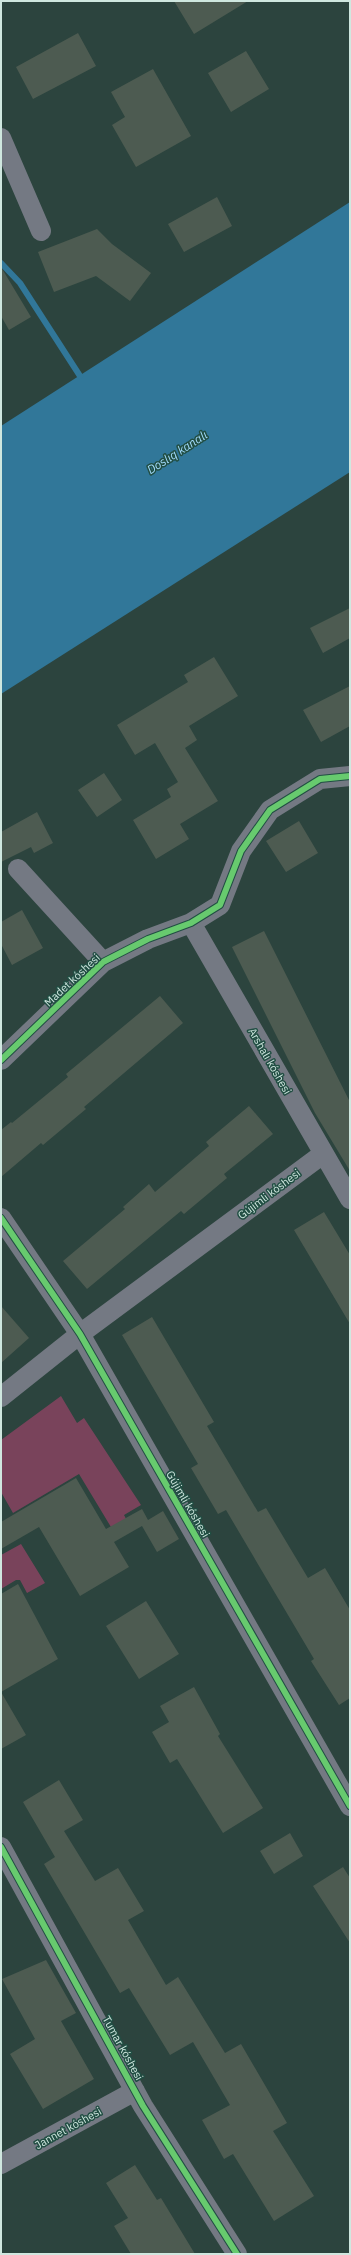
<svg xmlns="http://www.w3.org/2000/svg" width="351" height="2255" font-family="'IBM Plex Sans',sans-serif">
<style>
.green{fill:#79435b}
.water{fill:#317799}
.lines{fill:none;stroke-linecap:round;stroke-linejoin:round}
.stream{stroke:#317799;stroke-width:6}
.building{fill:#4d5b51}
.minor{stroke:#747983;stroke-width:20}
.cycleway-casing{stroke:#214e43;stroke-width:8}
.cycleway{stroke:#67ca6e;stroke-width:6}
.labels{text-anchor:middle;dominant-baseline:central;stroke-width:3;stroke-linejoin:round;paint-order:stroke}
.street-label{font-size:11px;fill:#cfe7df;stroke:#214e43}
.water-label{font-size:12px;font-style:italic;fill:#a3dcfd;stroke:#214e43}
</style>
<rect width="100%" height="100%" fill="#2c443e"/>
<path class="green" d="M61,1396L77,1423L84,1418L141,1505L124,1515L131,1528L117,1537L79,1474L13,1513L1,1492V1440Z
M21,1544L45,1583L27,1593L20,1580H16L1,1589V1555Z"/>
<path class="water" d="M350,202V472L1,694V426Z"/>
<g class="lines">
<path class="stream" d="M1,263L20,283L80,376"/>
</g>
<path class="building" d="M174,1H248L194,34Z
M78,33L96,66L33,99L16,67Z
M246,51L269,89L231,112L208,73Z
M153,69L191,136L136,167L112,125L125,117L111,92Z
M217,197L232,226L184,252L168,224Z
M97,229L112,244L151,273L130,301L96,276L54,292L38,252Z
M1,267L31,317L9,330L1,316Z
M350,608V638L323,653L310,628Z
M214,657L238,696L189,726L197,740L185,748L218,801L180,824L189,839L156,859L133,820L171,797L167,789L178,782L155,743L135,755L117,725L188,682L184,675Z
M350,686V726L321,742L303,710Z
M104,773L122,800L97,817L78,790Z
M37,812L53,843L34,853L31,847L1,862V832Z
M299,821L318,853L286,872L266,841Z
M22,910L43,948L12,965L1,944V922Z
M264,931L350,1102V1171L315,1113L232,947Z
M160,996L183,1023L84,1107L86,1109L43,1145L41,1143L1,1177V1130L11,1122L12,1123L68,1077L66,1074Z
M249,1106L273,1134L224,1174L227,1178L184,1214L181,1211L87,1289L63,1261L125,1209L123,1207L149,1184L155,1192L209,1146L206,1142Z
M324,1212L350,1255V1324L294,1230Z
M1,1306L29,1338L1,1363Z
M152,1317L214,1422L207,1426L258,1512L266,1508L308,1578L325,1568L350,1610V1698L339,1705L311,1661L314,1659L226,1510L218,1514L191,1468L198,1464L122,1335Z
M76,1478L106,1529L142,1509L148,1520L163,1511L179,1539L157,1552L142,1526L114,1542L129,1567L80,1596L39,1527L1,1549V1522Z
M18,1584L58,1659L1,1692L26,1735L1,1749V1594Z
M146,1601L179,1654L139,1679L106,1626Z
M194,1687L220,1734L218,1736L263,1808L223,1833L177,1759L170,1763L152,1732L169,1722L160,1706Z
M59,1780L83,1820L64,1831L95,1881L118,1868L144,1911L128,1920L166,1985L178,1977L225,2053L241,2044L287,2123L273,2131L314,2196L274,2221L233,2154L224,2159L202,2120L230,2105L193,2042L170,2055L129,1988L120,1993L44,1864L55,1857L23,1802Z
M290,1833L303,1856L274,1874L260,1851Z
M343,1867L350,1878V1943L313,1886Z
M46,1960L76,2013L61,2021L94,2079L43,2109L10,2054L35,2039L2,1979Z
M135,2165L157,2200L161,2198L195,2254H131L114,2226L128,2218L106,2183Z"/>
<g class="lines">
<path class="minor" d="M1,138L41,231
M18,869L103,962
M191,923L350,1199
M1,1060L103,962L148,939L191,923L220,905L241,851L270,810L320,779L350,776
M1,1218L80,1334L350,1806
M1,1397L80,1334L323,1154
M1,1847L143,2106L237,2254
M1,2164L135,2091"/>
<g class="cycleway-casing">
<path id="cycleway" d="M1,1060L103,962L148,939L191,923L220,905L241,851L270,810L320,779L350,776
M1,1218L80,1334L350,1806
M1,1847L143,2106L237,2254"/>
</g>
<use href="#cycleway" class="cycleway"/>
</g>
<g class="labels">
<g class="street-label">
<text transform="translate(72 980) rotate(-43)">Madet kóshesi</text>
<text transform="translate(270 1061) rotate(60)">Arshalı kóshesi</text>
<text transform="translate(269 1194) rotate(-37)">Gújimli kóshesi</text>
<text transform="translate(188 1504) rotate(60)">Gújimli kóshesi</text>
<text transform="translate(123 2048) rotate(61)">Tumar kóshesi</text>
<text transform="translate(68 2128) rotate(-29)">Jannet kóshesi</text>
</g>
<g class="water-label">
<text transform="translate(177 452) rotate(-33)">Doslıq kanalı</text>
</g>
</g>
<rect width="351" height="2255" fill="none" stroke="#cfe7df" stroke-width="4"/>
</svg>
